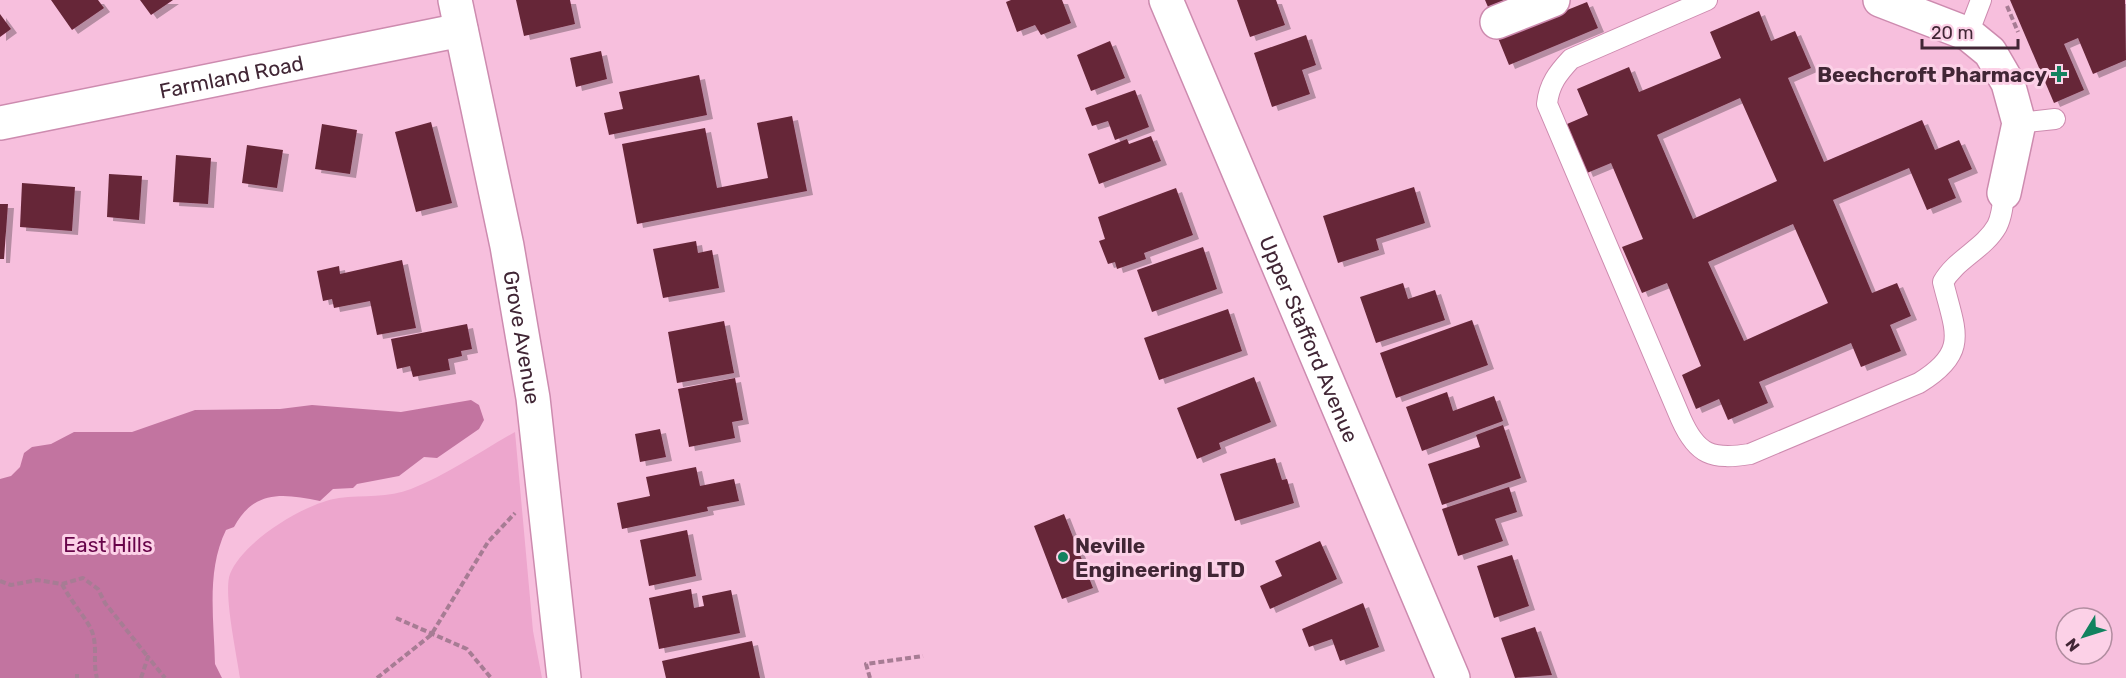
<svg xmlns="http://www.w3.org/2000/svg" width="2126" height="678" font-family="Rubik,sans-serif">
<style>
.green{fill:#eda6cd}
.forest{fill:#c274a0}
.building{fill:#662638;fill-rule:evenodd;filter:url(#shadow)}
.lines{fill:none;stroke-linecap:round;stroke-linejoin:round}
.lane-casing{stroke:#cd8baf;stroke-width:22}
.street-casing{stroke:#cd8baf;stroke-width:36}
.path{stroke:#a77c94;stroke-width:4;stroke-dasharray:6 3;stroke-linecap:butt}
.lane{stroke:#fff;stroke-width:20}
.street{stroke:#fff;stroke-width:33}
.poi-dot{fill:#12825f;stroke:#fcd1e7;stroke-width:2}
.labels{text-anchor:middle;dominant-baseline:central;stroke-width:6;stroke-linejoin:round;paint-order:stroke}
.poi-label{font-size:21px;font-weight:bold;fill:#412635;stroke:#fcd1e7;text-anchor:end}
.street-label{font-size:21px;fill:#412635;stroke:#fcd1e7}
.park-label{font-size:21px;fill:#670449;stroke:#fcd1e7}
</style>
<defs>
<filter id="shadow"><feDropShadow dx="6" dy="4" stdDeviation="0" flood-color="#0004"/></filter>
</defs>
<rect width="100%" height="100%" fill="#f7bfdd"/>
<path class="green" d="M515,432L533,631L542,678H240C237,656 223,592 230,574C243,541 305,503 339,498C363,495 389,498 411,489C447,475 481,451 515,432Z"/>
<path class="forest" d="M471,400L479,405L484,420L479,429L437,458L424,457L399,476L357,484L353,488L333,489L320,501C282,493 254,490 234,527L226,530C206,571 214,619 215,664L222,678H0V479L11,476L20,467L24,453L32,447L51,444L74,432H132L195,410L280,409L312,405L401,412Z"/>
<path class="building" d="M51,0H98L104,8L72,30Z
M140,0H173L151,15Z
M516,0H570L575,24L524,36Z
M1011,0H1062L1071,23L1041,35L1035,25L1017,32L1006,2Z
M1237,0H1276L1285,25L1250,37Z
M1485,0H1505L1488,7Z
M2010,0H2125L2126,60L2093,74L2078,38L2064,44L2084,90L2054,103Z
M1587,2L1598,28L1509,65L1498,38Z
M1759,11L1771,41L1795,31L1811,68L1788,78L1824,162L1922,120L1935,150L1959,140L1972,169L1948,179L1956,198L1927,210L1909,168L1833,200L1872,293L1897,283L1911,316L1890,325L1901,351L1861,367L1851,343L1759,382L1768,403L1728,420L1719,399L1696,409L1682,375L1701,366L1667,283L1642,293L1622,247L1643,239L1611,163L1587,173L1567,124L1588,115L1577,89L1629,67L1639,92L1721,58L1710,32ZM1740,98L1777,181L1693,219L1657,135ZM1793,224L1828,303L1744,341L1708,262Z
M0,14L11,29L0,37Z
M1306,35L1316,65L1302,70L1310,94L1272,107L1254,53Z
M1110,41L1125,78L1091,91L1077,55Z
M601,51L607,79L576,87L570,58Z
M699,75L707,115L609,135L604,113L623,109L619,92Z
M1135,90L1149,127L1115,140L1108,121L1092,126L1085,108Z
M792,116L807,191L637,224L622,144L705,128L717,188L768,178L757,123Z
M431,122L452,203L416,212L395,132Z
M322,124L357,130L350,174L315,169Z
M1151,136L1161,161L1099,184L1088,154L1127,139L1129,144Z
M247,145L283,150L277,188L242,183Z
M176,155L211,158L208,204L173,202Z
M109,174L142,176L139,220L107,217Z
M22,183L75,187L72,231L20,227Z
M1414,187L1425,223L1376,239L1379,250L1338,263L1323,216Z
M1176,188L1193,235L1144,253L1146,259L1117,269L1115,262L1108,264L1099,241L1105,239L1098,217Z
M0,204H8L4,259H0Z
M696,241L698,253L712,250L719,288L663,298L653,249Z
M1203,247L1217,289L1152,312L1137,270Z
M402,260L416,328L377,335L370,301L334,308L332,299L323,301L317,271L339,266L340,274Z
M1403,283L1408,299L1435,290L1445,320L1376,343L1360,297Z
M1228,309L1242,351L1159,380L1144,338Z
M1472,320L1488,365L1396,398L1380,353Z
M724,321L734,373L677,383L668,332Z
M467,324L472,349L461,351L462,356L448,359L450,370L413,377L410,366L397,369L391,339Z
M1254,377L1271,422L1219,443L1221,449L1197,459L1177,408Z
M735,378L743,420L732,422L735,438L689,447L678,389Z
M1447,392L1453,411L1494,396L1503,421L1422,451L1406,407Z
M1503,425L1521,478L1442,505L1428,464L1480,447L1476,435Z
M660,429L666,457L640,462L635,434Z
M1275,458L1282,480L1287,479L1294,503L1235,521L1220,474Z
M696,467L700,486L734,479L739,501L707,507L708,511L622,529L617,503L650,496L646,477Z
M1509,487L1517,512L1495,519L1503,541L1458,556L1442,509Z
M1064,514L1093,588L1062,599L1034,526Z
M687,530L696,576L649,586L640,540Z
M1320,541L1337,579L1270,609L1260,586L1282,576L1275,561Z
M1512,555L1529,606L1494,618L1477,566Z
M691,589L694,608L704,606L702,596L731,590L740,633L659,649L649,598Z
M1363,603L1379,647L1340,661L1332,639L1309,647L1302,629Z
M1535,627L1552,675L1515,678L1501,638Z
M752,641L760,678H666L662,661Z"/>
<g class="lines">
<g class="lane-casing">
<path id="lane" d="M1707,0L1571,59C1558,73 1549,84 1547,104L1681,419C1697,455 1712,460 1750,454L1919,383C1970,352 1955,331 1943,282C1956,259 1984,249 1997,226C2002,216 2003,204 2004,193
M1968,34L1981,0
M2019,123L2055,119"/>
</g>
<g class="street-casing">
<g id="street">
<path id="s1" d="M455,0L507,246L533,398L564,678"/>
<path id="s2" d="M1166,0L1453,678"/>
<path d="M1880,0L1968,34L1990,52L2008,83L2019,123L2004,193"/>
<path d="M1497,22L1553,0"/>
<path id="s3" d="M0,123L461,30"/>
</g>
</g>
<path class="path" d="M2007,6L2018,32
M0,581L11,585L37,580L62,584L83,578L98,589L105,603L148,657
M62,584C70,600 82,613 90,627C99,644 92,661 97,678
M396,618L467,649L491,678
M77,678V674
M141,678L148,657L165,678
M377,678L431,635L488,542L515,513
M870,678L866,664L923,656"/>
<use href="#lane" class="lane"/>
<use href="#street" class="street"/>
</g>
<g class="poi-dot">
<path d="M2056 65h6v6h6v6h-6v6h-6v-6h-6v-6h6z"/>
<circle cx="1063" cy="557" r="6"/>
</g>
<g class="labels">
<g class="poi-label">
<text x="2047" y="74">Beechcroft Pharmacy</text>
<text x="1075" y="545" text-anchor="start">Neville<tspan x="1075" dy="24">Engineering LTD</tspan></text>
</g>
<g class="street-label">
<text stroke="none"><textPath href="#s3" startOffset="236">Farmland Road</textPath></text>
<text stroke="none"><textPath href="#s1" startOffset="344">Grove Avenue</textPath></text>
<text stroke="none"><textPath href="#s2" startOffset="368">Upper Stafford Avenue</textPath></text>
</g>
<g class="park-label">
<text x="108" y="544">East Hills</text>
</g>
</g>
<g transform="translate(2084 636) rotate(232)"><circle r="28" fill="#fcd1e7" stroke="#b18da0" stroke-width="1.5"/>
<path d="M0-4.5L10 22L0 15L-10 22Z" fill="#12825f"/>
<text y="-9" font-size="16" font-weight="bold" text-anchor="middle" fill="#412635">N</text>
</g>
<path d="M1922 39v9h96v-9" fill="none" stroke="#412635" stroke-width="3"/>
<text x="1931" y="39" font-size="18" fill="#412635" stroke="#fcd1e7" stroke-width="4.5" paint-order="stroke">20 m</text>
</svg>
